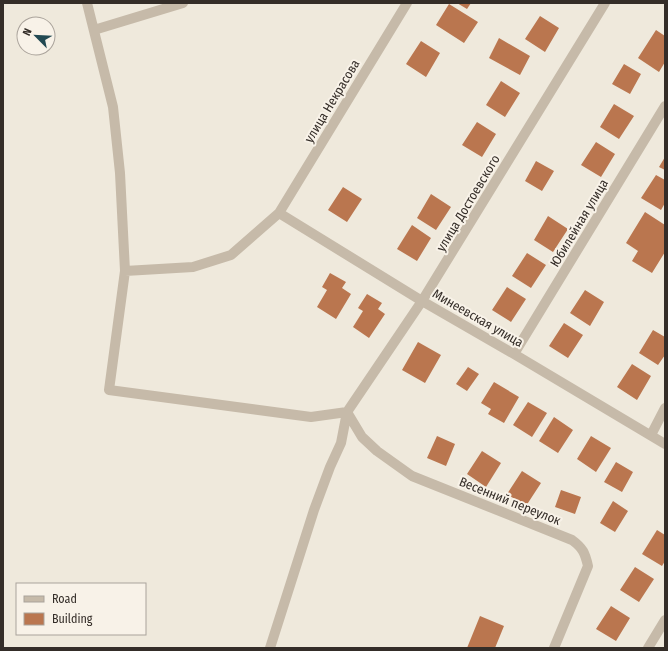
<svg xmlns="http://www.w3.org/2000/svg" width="668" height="651" font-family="'Fira Sans Condensed',sans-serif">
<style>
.building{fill:#ba764f}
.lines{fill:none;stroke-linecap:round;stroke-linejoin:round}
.minor{stroke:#c6baa9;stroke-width:10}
.labels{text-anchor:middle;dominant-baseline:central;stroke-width:4;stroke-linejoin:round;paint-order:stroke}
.street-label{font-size:13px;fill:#342d28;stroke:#f8f2e8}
</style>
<rect width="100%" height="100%" fill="#efe9dc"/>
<path class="building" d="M457,3H471L467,9Z
M449,4L478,22L464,43L436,25Z
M540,16L559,28L545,52L525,39Z
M656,30L665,36V62L659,72L638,58Z
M499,38L530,56L520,75L489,58Z
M421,41L440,53L426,77L406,64Z
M624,64L641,74L630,94L612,84Z
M501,81L520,93L505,117L486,105Z
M614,104L634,116L619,139L600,127Z
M477,122L496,134L482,157L462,145Z
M596,142L615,154L601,177L581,165Z
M665,157V170L659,167Z
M536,161L554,171L542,191L525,181Z
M656,175L665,180V203L661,210L641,198Z
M343,187L362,199L347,222L328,210Z
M431,194L451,207L436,230L417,218Z
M645,212L665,225V252L652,273L632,261L638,251L626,243Z
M548,216L568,229L553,252L534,240Z
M412,225L431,238L417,261L397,249Z
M527,253L546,265L531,288L512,276Z
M330,273L346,282L342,288L351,294L336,319L317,307L327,290L322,287Z
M507,287L526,299L511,322L492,310Z
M585,290L604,302L590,326L570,313Z
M367,294L382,303L378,309L385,314L369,338L353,327L363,311L358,308Z
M564,323L583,335L568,358L549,346Z
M653,330L665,337V355L658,365L639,353Z
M418,342L441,355L425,383L402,370Z
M632,364L651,376L637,400L617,387Z
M468,367L479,374L467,391L456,384Z
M494,382L519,397L504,423L488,414L491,409L481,403Z
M528,402L547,413L532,437L513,425Z
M554,417L573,430L558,453L539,441Z
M437,436L455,444L446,466L427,458Z
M591,436L611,448L596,472L577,459Z
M482,451L501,463L486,487L467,474Z
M616,462L633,472L622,492L604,482Z
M522,471L541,483L526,506L507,494Z
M561,490L581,497L575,514L555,507Z
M613,501L628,511L615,532L600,523Z
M657,530L665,535V561L662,566L642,554Z
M635,567L654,579L639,602L620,590Z
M611,606L630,618L616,641L596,629Z
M480,616L504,626L495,648H467Z"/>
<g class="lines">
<path class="minor" d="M87,3L113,107L120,173L125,271L109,390L311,417L347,412
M94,30L183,3
M279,213L422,301L514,354L665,444
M125,271L193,267L231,255L279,213L407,3
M514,354L665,106
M347,412L362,437L377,451L412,476L572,540C583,548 585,553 588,566L554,648
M651,435L665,408
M270,648L314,510L330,467L341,443L347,412L422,301L605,3
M648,648L665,620"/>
</g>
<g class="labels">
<g class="street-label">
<text transform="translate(332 101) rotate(-59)">улица Некрасова</text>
<text transform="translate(468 203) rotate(-59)">улица Достоевского</text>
<text transform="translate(579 223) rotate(-59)">Юбилейная улица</text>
<text transform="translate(478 318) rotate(30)">Минеевская улица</text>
<text transform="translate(510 501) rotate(22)">Весенний переулок</text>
</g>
</g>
<rect width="668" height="651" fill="none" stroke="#342d28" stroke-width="8"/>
<rect x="16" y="583" width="130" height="52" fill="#f8f2e8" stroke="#aaa39b"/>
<rect x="24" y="596" width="20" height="6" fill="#c6baa9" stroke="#aaa39b"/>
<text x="52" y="603" font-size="12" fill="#342d28">Road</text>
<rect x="24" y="613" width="20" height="12" fill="#ba764f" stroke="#aaa39b"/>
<text x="52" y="623" font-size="12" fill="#342d28">Building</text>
<g transform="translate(36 36) rotate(294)"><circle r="19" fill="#f8f2e8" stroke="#aaa39b"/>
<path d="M0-3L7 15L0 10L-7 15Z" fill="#224952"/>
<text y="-6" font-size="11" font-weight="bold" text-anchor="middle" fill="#342d28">N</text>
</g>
</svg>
